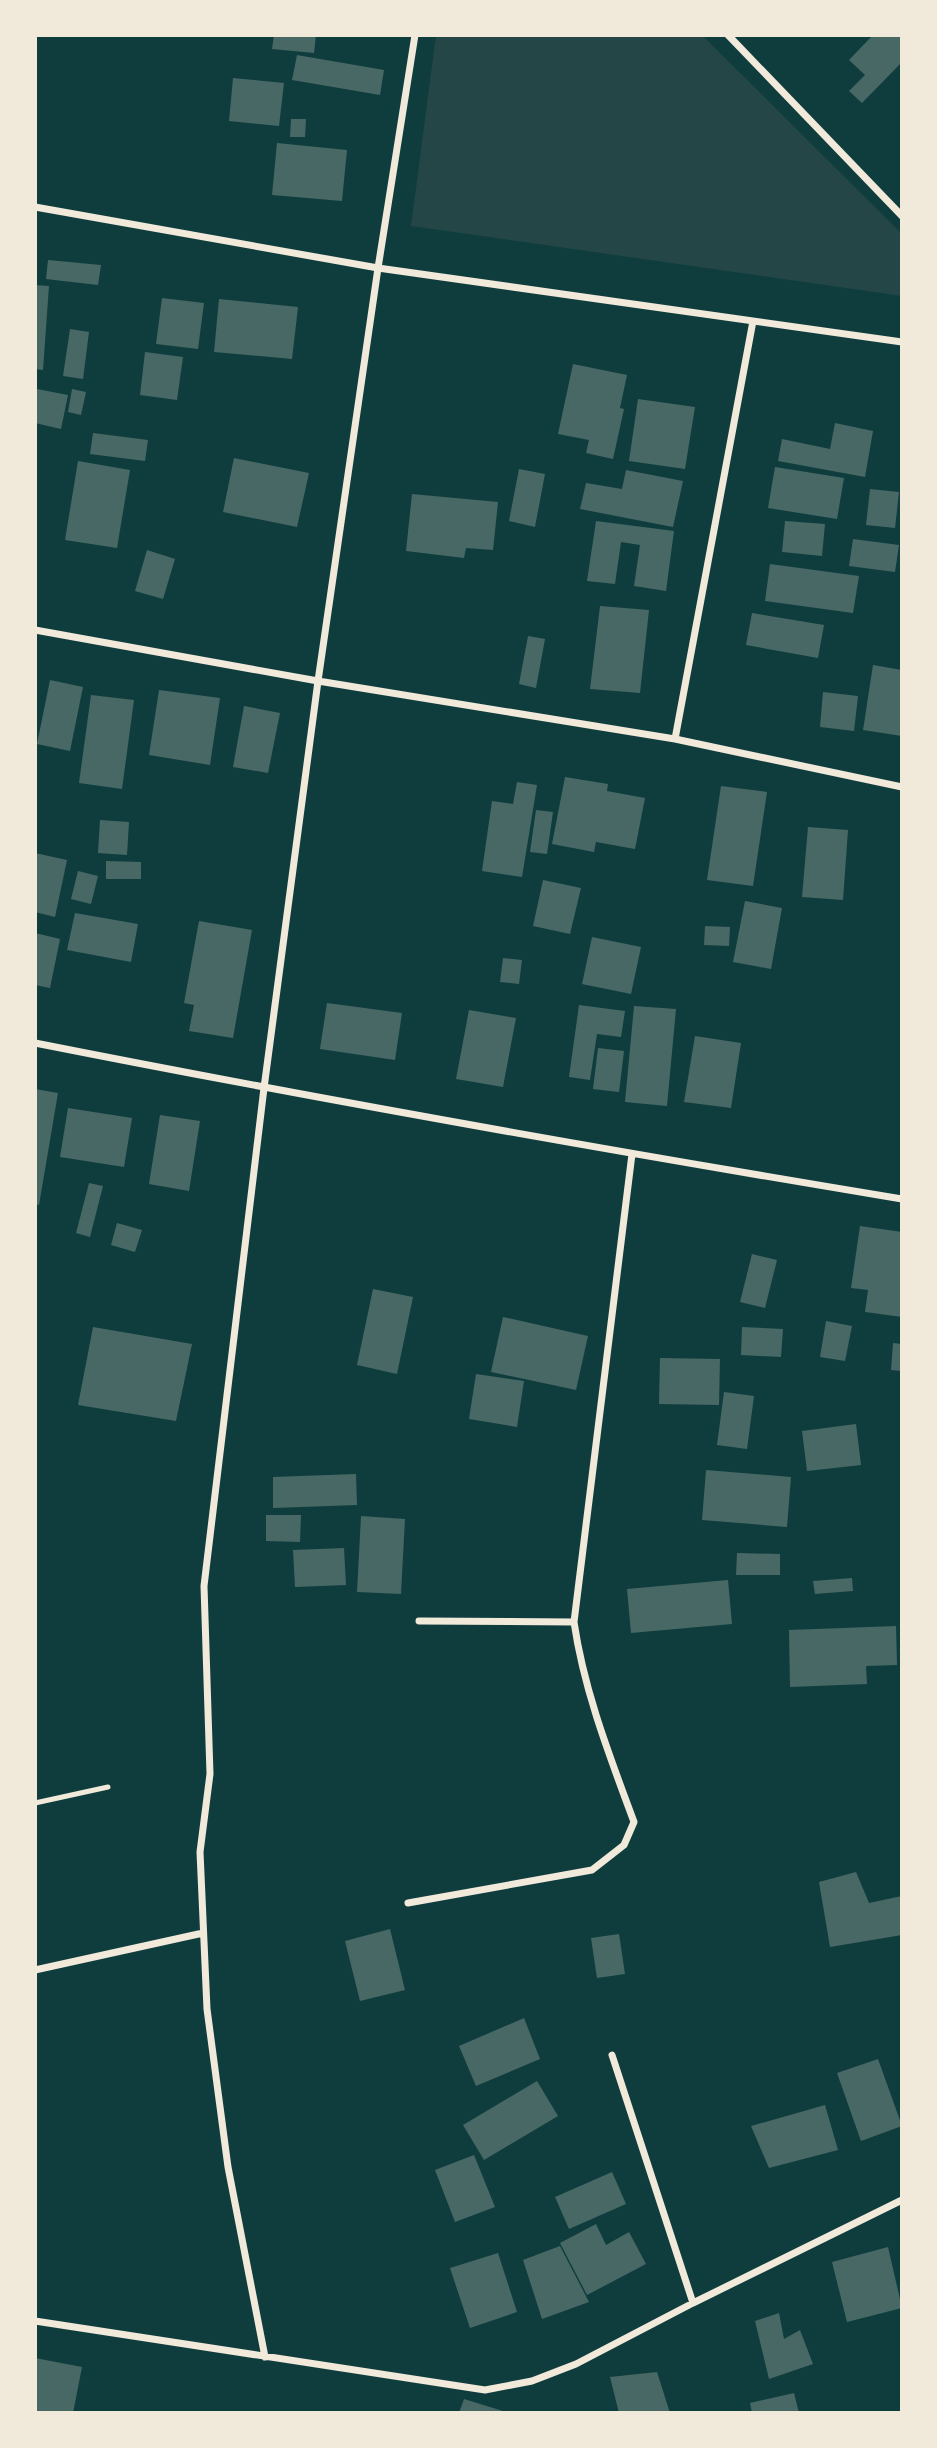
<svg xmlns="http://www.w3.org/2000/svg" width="937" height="2448" font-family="'IBM Plex Sans',sans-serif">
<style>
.green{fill:#244646}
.building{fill:#486865}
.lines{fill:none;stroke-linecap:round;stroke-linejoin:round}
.service{stroke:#f1e9da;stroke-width:5}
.minor{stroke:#f1e9da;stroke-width:7}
</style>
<rect width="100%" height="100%" fill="#0f3d3e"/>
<path class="green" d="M436,35H702L902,234V296L411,226Z"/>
<path class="building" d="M274,35H316L314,53L272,49Z
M873,35H902V62L862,103L849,91L865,75L849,60Z
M297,55L384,70L380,95L292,80Z
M233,78L284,83L279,126L229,121Z
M291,119H306L305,137H290Z
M277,143L347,150L342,201L272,195Z
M48,260L101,265L98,285L46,279Z
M35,285L49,286L43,370L35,369Z
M162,298L204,303L198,349L156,344Z
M219,299L298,307L292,359L214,352Z
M70,329L89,332L83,379L63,376Z
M145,352L183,357L177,400L140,395Z
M573,364L627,375L620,408L624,409L613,459L586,453L589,440L558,434Z
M37,389L68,395L61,429L35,423Z
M72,389L86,392L81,415L68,412Z
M638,399L695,407L685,469L629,461Z
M835,423L873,431L865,477L778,461L782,439L830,449Z
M93,433L148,440L145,461L90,454Z
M234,458L309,473L297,527L223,512Z
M78,461L130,470L117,548L65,540Z
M775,467L844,478L837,519L768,508Z
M519,469L545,474L535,527L509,521Z
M626,470L683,481L673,527L580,509L586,483L622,489Z
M870,489L899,492L895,528L866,525Z
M412,494L498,502L493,550L466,548L464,558L406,551Z
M596,521L674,531L666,591L634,586L640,545L621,542L615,584L587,581Z
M785,521L825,524L822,556L782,552Z
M853,539L899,545L895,572L849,566Z
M147,550L175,559L163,599L135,591Z
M770,564L859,576L853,613L765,601Z
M600,606L649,610L640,693L590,689Z
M752,613L824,625L818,658L746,645Z
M528,636L545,639L536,688L519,684Z
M873,665L902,670V736L863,730Z
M50,680L83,687L70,751L37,744Z
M159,690L220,698L210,765L149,755Z
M823,692L858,696L854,731L820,727Z
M91,695L134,700L122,789L79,783Z
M244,706L280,713L268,773L233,767Z
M565,777L608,784L607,791L645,798L635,849L596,842L594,852L552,844Z
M517,782L537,785L522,877L482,871L492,801L513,804Z
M721,786L767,792L753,886L707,880Z
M536,810L553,812L547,854L530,852Z
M100,820L129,822L127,855L98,853Z
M808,827L848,830L843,900L802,897Z
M35,853L67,860L55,917L35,912Z
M106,861L141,862V879H106Z
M78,871L98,876L91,904L71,899Z
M543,880L581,888L570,934L533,926Z
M745,901L782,908L771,969L733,962Z
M75,913L138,924L131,962L67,950Z
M199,921L252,930L233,1038L189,1031L194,1005L184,1003Z
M705,926L730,927L729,946L704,945Z
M35,933L60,939L50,988L35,985Z
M592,937L641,947L631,994L582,984Z
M503,958L522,960L519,984L500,982Z
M327,1003L402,1013L395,1060L320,1049Z
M579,1005L625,1011L621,1037L597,1034L590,1080L569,1077Z
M634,1006L676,1009L667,1106L625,1102Z
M469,1010L516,1018L503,1087L456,1079Z
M695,1036L741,1043L731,1108L684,1102Z
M598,1048L624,1051L619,1092L593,1089Z
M35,1089L58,1093L39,1205L35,1204Z
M68,1108L132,1118L124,1167L60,1157Z
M160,1115L200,1121L189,1191L149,1184Z
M89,1183L103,1186L90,1237L76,1233Z
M117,1223L142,1230L135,1252L111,1245Z
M860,1226L902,1232V1317L865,1312L868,1290L851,1288Z
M752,1254L777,1260L765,1308L740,1302Z
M373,1289L413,1297L397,1374L357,1365Z
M503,1317L588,1336L576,1390L491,1372Z
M826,1321L852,1326L845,1361L820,1357Z
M93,1327L192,1344L176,1421L78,1405Z
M742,1327L783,1329L781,1357L741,1355Z
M893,1343L902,1344V1371L891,1370Z
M660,1358L720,1359L719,1405L659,1404Z
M476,1374L524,1381L517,1427L469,1419Z
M724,1392L754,1396L747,1449L717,1445Z
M856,1424L861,1465L807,1471L802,1431Z
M706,1470L791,1477L787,1527L702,1520Z
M356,1474L357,1505L273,1508V1477Z
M266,1515H301L300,1542L266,1541Z
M361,1516L405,1519L401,1594L357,1592Z
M344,1548L346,1585L295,1587L293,1550Z
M737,1553L780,1554V1575H736Z
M852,1578L853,1591L815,1594L813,1581Z
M728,1580L732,1624L631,1633L627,1589Z
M896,1626L897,1665L866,1666L867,1684L790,1687L789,1630Z
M856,1872L869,1903L902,1896V1935L830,1947L819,1882Z
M390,1929L405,1990L360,2001L345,1941Z
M619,1934L625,1974L597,1978L591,1938Z
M524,2018L540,2059L476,2086L459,2046Z
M878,2059L902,2126L861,2141L837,2073Z
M537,2081L558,2116L484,2160L463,2125Z
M825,2105L838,2150L769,2168L751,2126Z
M474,2155L495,2207L455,2222L435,2170Z
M612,2172L626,2204L569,2229L555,2197Z
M596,2224L606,2245L629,2232L646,2264L587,2295L560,2243Z
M560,2246L589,2302L542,2319L523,2260Z
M888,2247L902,2308L847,2322L832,2262Z
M498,2253L517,2312L470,2328L450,2268Z
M779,2313L784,2339L800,2330L813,2364L769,2379L755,2321Z
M35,2358L82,2367L73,2413H35Z
M657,2372L670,2413H619L610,2377Z
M794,2393L799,2413H752L750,2403Z
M464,2399L506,2412V2413H459Z"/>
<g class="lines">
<path class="service" d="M35,1803L108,1787"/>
<path class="minor" d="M728,35L902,216
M35,207L378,268L902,342
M35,630L318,681L675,739L902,787
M675,739L753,321
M35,1043C323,1100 612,1151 902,1199
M419,1621L574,1622
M408,1903L592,1870L624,1845L634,1822C610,1757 584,1691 574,1622L632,1154
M35,1970L203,1933
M612,2055L693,2303
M35,2321L485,2390L532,2381L576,2364L693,2303L902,2200
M265,2357L228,2167L207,2009L200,1852L210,1774L204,1586L264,1088L318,681L378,268L415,35"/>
</g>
<rect width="937" height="2448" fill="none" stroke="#f1e9da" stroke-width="74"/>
</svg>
